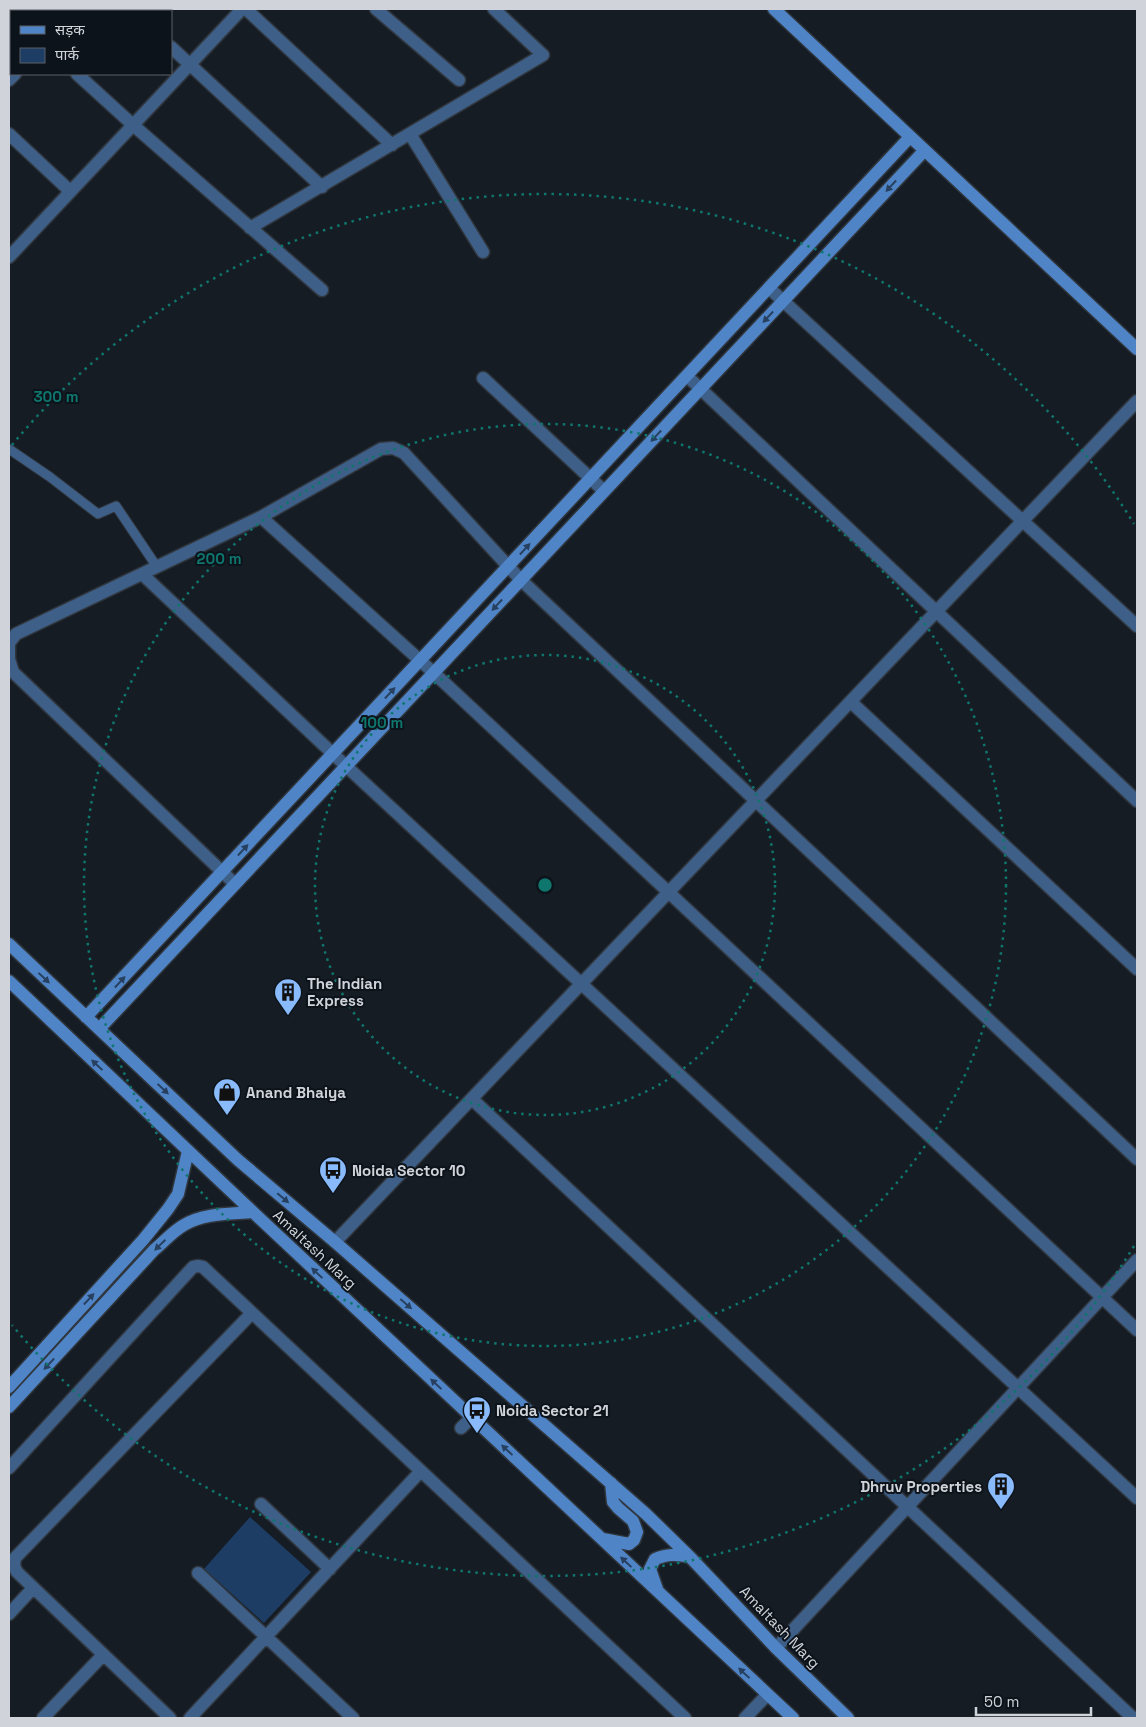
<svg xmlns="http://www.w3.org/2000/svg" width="1146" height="1727" font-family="'Space Grotesk','Noto Sans Devanagari',sans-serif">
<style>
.green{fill:#1d3d64}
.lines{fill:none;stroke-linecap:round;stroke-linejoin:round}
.lane-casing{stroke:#30363d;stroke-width:11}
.street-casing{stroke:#30363d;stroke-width:15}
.secondary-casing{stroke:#30363d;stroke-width:15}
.lane{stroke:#3e5f88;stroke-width:9}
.street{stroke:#3e5f88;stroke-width:12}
.secondary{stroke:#4f84c7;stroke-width:12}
.oneway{fill:#27405f}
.ring{fill:none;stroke:#0f766e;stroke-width:2.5;stroke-dasharray:2.5 5}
.labels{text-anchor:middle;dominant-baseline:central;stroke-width:4;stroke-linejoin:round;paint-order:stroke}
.poi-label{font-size:15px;font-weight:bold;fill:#d0d4da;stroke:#0d131a;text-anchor:start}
.street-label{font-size:15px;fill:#d0d4da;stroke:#0d131a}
.centre{fill:#0f766e;stroke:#0d131a;stroke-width:2.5}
.ring-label{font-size:15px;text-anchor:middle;font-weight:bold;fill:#0f766e;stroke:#0d131a;stroke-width:4;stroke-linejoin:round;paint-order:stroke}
</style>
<rect width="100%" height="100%" fill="#161c24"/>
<path class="green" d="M250,1517L311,1572L264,1623L204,1569Z"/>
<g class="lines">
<g class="lane-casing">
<path id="lane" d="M9,449L50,477L98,514L116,506L157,567"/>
</g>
<g class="street-casing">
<path id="street" d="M130,9L133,11
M246,9L392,145
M376,9L459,80
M9,10L11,13
M72,11L74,9
M171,47L322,187
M77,74L133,125L322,290
M9,80L15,74
M9,134L70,191
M410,134L483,252
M250,228L543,55L494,9
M9,257L242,9
M769,288L1137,626
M687,376L1137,801
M483,378L604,491
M261,517L434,673L1137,1330
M142,574L346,766L1137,1498
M851,702L1137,969
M235,884L13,672L9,659V643L16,634L261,517L381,449L393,448L404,453L521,580L1137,1159
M473,1100L1133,1718
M335,1242L1137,401
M461,1428L472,1417
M9,1468L193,1267L198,1266L203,1267L685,1718
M261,1504L330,1569
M198,1573L353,1718
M9,1614L33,1588
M776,1648L1137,1260
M43,1718L103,1655
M170,1718L17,1572L14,1566L15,1558L251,1314
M190,1718L420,1472
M745,1718L767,1695"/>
</g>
<g class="secondary-casing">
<path id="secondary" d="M774,9L1137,349
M9,944L238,1160L335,1242L646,1514L690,1557L776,1648L848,1718
M9,981L255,1214L793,1718
M86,1017L910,137
M99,1029L924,151
M9,1387L143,1240L168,1209L178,1194L188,1151
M9,1407L154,1250C164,1242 173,1231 184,1225C203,1213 231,1214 252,1212
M603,1539L629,1544L634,1540L637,1532L633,1521L618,1508L613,1502L611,1483
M657,1589L650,1569L655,1559C668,1554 676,1554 690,1557"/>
</g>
<use href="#lane" class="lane"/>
<use href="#street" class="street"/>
<use href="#secondary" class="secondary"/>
</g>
<defs><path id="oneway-solid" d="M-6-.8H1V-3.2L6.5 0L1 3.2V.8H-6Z" transform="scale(1.25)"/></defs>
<g class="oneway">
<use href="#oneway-solid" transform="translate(891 186) rotate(133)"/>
<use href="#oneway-solid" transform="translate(768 317) rotate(133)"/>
<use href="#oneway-solid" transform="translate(656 436) rotate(133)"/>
<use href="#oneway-solid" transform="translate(525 549) rotate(-47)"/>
<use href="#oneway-solid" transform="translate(497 605) rotate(133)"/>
<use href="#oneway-solid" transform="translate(390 693) rotate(-47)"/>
<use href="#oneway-solid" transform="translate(243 850) rotate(-47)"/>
<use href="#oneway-solid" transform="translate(44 978) rotate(43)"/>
<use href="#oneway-solid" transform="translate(120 982) rotate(-47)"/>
<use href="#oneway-solid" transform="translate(97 1065) rotate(-137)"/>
<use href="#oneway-solid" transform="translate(163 1089) rotate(43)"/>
<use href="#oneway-solid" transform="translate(283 1198) rotate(40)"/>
<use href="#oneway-solid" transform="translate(160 1245) rotate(136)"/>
<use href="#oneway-solid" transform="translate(317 1273) rotate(-137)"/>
<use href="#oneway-solid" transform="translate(89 1299) rotate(-47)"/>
<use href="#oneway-solid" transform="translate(406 1304) rotate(41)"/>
<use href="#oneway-solid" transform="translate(49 1364) rotate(133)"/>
<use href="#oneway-solid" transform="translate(436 1384) rotate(-137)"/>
<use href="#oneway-solid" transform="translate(507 1450) rotate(-137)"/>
<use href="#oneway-solid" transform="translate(626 1562) rotate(-137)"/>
<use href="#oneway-solid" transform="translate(744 1673) rotate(-137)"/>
</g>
<g class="ring">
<circle cx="545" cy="885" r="230"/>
<circle cx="545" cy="885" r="461"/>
<path d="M1134 1246A691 691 0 0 1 12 1325M12 445A691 691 0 0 1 1134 524"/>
</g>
<defs>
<g id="building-pin" transform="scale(1.4375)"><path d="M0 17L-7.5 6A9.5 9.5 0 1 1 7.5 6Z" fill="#88bafc" stroke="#0d131a"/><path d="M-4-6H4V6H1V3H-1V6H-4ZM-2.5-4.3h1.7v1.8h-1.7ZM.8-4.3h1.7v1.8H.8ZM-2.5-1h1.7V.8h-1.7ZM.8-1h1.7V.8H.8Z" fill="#111"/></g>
<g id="shop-pin" transform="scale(1.4375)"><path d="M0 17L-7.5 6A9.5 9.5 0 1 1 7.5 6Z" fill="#88bafc" stroke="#0d131a"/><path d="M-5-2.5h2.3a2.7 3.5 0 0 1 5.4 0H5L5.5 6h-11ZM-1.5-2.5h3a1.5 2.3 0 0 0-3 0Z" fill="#111"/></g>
<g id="bus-pin" transform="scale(1.4375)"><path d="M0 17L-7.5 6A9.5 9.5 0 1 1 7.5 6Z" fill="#88bafc" stroke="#0d131a"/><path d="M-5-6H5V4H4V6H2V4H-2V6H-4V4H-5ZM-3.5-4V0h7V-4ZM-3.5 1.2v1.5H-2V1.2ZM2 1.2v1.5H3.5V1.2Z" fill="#111"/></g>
</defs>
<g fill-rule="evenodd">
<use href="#building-pin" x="288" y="992"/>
<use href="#shop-pin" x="227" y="1092"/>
<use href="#bus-pin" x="333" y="1170"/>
<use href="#bus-pin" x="477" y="1410"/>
<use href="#building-pin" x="1001" y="1486"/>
</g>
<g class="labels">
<g class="poi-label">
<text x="307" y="983">The Indian<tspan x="307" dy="17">Express</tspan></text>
<text x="246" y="1092">Anand Bhaiya</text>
<text x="352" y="1170">Noida Sector 10</text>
<text x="496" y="1410">Noida Sector 21</text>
<text x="982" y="1486" text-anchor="end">Dhruv Properties</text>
</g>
<g class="street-label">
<text transform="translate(315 1249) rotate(43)">Amaltash Marg</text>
<text transform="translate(780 1627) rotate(46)">Amaltash Marg</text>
</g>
</g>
<circle cx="545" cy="885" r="8" class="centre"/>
<g class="ring-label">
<text x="56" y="402">300 m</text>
<text x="219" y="564">200 m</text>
<text x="382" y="728">100 m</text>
</g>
<rect width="1146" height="1727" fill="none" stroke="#d0d4da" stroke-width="20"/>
<rect x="10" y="10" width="162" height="65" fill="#0d131a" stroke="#5b6067"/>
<rect x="20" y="26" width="25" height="8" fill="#4f84c7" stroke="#5b6067"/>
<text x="55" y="35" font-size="15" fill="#d0d4da">सड़क</text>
<rect x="20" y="48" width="25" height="15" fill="#1d3d64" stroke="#5b6067"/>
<text x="55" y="60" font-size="15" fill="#d0d4da">पार्क</text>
<path d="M976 1707v8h115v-8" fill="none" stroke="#d0d4da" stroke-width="2.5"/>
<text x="984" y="1707" font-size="15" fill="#d0d4da" stroke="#0d131a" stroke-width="4" paint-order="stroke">50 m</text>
</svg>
